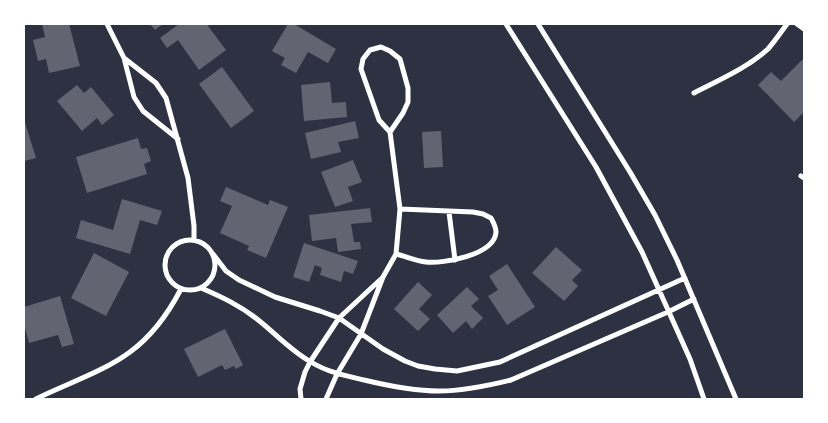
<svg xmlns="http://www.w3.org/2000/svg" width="828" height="423" font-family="'Sofia Sans Condensed',sans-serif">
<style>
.building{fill:#626471}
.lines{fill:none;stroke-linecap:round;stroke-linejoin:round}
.minor{stroke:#fff;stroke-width:5}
</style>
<rect width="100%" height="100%" fill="#2d3142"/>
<path class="building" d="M42,24H69L80,66L49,73L46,59L38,61L33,40L45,37Z
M150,24H163L155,30Z
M179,24H210L208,26L226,50L199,70L178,40L167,48L160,38Z
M288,24H294L336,49L328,63L308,52L296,73L281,65L285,58L272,51Z
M804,58V112L794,122L758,85L771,72L781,81Z
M222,67L254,111L231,128L199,84Z
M330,82L332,103L346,102L347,117L304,121L301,85Z
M77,85L84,93L91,87L114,115L102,125L97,118L82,131L57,101Z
M24,119L36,158L24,161Z
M355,121L359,138L338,142L341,152L311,159L305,133Z
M441,131L443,167L424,168L422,132Z
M138,138L141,149L147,148L151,161L144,164L147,174L87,193L76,157Z
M353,160L362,182L348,187L353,201L335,207L321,172Z
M226,187L268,205L270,200L288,207L266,258L247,250L249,246L220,233L232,206L220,201Z
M122,199L162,211L157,225L140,220L130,254L76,238L81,220L113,230Z
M370,208L372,222L351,224L354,242H360L361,249L338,252L336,238L312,241L309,215Z
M304,243L358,261L353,274L344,271L341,282L320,275L322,268L315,265L309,282L293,277Z
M556,247L582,270L572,280L578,286L564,301L532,273Z
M94,253L129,272L106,316L71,298Z
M507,264L535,307L507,325L488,296L498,290L489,276Z
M418,282L432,295L419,309L430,319L418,331L394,309Z
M467,287L479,299L471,306L483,318L472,329L466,321L453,333L437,315Z
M60,296L74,344L62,347L58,335L29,343L24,324V307Z
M225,329L243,365L236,369L234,366L225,370L222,365L198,377L184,349Z"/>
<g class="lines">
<path class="minor" d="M107,24L124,58L134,97L143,111L178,139
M506,24L596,167L642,252L690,359L704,399
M538,24L630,172L655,215L677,260L736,399
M797,24L804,29
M124,58L156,83L166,98L188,178L194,226V240
M694,93C719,80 747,68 768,49C775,41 781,32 787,24
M801,176L804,178
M449,212L455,260
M165 265a25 25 0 1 1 50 0a25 25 0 1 1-50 0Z
M213,254L226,271L239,280L275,297L320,311L339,318L383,349L405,361L418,366L435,369L457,371L500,362L685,278
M396,254C405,256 416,261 426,262C443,264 495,255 496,232C496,227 493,222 491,218L483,214L473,212L400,209
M201,288C222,297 239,305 257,319C275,333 291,351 311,362C327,372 346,376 364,380C389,386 414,391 439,391C464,391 487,386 511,380L668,312L694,299
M36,399C66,384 103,372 130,352C152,336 169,312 181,289
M301,399L300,389L305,372L310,362L339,318L381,279
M326,399L337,374L361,334L383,277L396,254L400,209L390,132L379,120L361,69L363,59L370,50L381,47L390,51L400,59L408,88V102L403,113L390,132"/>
</g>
<rect width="828" height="423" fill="none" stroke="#ffffff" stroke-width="50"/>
</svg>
